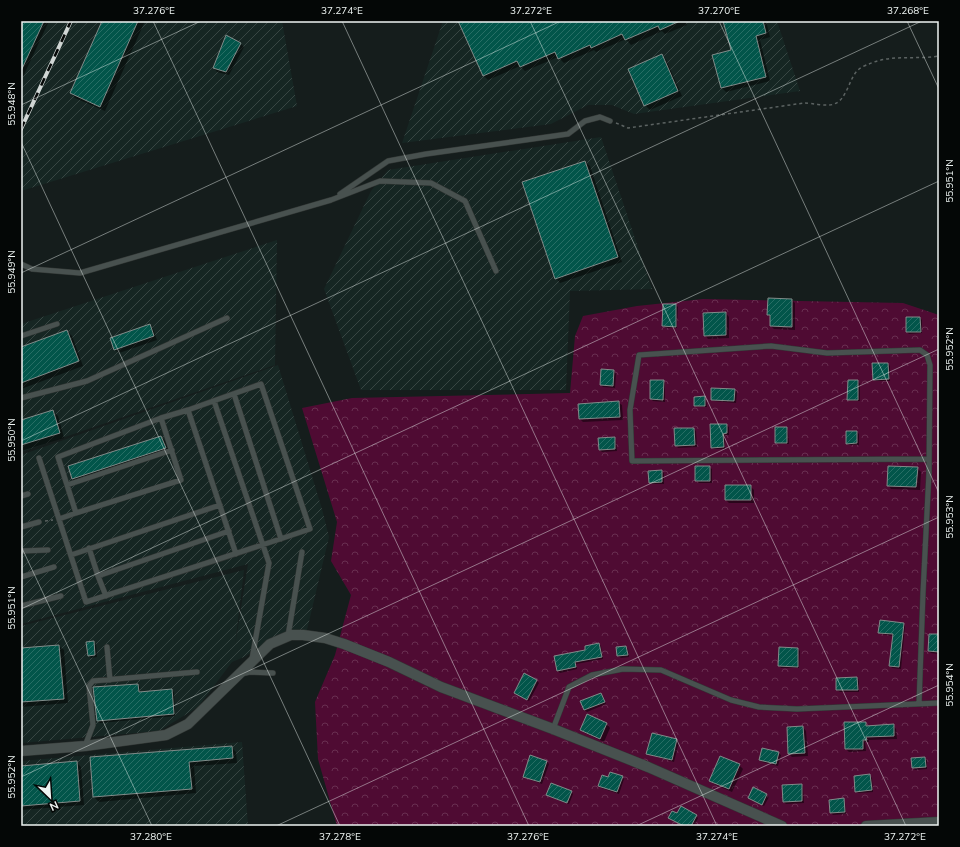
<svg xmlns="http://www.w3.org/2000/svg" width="960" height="847" font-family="Mulish,sans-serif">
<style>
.industrial{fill:url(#industrial-furrows)}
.forest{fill:url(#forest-crowns)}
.shadow{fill:#0007}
.building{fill:url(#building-hatch);stroke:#818b89}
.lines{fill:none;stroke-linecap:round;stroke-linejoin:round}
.service-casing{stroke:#323735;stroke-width:6}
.minor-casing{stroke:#323735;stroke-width:11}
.path{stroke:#5c6362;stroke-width:1.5;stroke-dasharray:3 3;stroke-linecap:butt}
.service{stroke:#48514f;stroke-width:5}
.minor{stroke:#48514f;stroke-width:10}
.rail-casing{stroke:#d0d6d4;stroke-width:4}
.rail{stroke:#040706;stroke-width:2.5;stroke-dasharray:8;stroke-linecap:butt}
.ticks{fill:none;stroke:#eef4f2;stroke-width:1;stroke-opacity:0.45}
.neatline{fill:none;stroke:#eef4f2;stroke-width:1.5}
.ticks-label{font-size:10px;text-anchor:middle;fill:#eef4f2}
</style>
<defs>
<pattern id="industrial-furrows" width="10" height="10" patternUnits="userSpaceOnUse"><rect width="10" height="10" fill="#162623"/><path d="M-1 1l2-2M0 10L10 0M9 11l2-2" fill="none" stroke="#384643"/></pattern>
<pattern id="forest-crowns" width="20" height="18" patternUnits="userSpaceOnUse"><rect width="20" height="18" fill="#4f0b33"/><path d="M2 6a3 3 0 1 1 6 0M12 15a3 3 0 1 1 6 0" fill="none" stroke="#692f51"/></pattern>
<pattern id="building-hatch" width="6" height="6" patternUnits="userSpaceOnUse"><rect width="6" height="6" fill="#02554a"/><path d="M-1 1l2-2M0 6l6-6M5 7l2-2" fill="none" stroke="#276e65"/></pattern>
</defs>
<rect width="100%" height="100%" fill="#151d1c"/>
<path class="industrial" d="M21,21H282L297,106L21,191Z
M443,21H777L800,91L634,114L612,105H588L551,124L402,143Z
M601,137L652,289L570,291L566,390H361L324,289L371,191L388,170Z
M277,240L275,365L21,452V324Z
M278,365L322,509L329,537L307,630L290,632L267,643L244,657L232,662L198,707L159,731L21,743V626L244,570L235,646L248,564L21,624V455Z
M242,742L248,826H21V761Z"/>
<path class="forest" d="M703,299L903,303L939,315V826H337L318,759L315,702L335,655L351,595L331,561L337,522L302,408L352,398L570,393L575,336L583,316L637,306Z"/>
<path class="shadow" d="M21,21H49L21,81Z
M103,21H145L105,111L75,98L71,93Z
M459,21H685L687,25L665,34L662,31L631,45L626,39L596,52L594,50L564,63L558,57L525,71L520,66L488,80L484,76Z
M724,21H766L770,37L760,40L770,81L726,92L722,88L732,51Z
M241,44L244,47L229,75L217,72L214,68Z
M662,55L666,60L682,96L650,110L645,105Z
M585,162L590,166L622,262L560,283L556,278Z
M769,299L792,300L795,303V330L774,329L771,326V318L768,315Z
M676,305L678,307L677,328H666L663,326Z
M726,313L729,317V338L708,339L705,335Z
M920,318L922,320V333L909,334L907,332Z
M150,325L153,329L157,340L119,353L115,350L111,338Z
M67,331L72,336L83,366L21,389V348Z
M873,364H888L890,366V381H876L874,379Z
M614,371L616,374L615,388L603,387L601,385Z
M651,381H663L665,383V402L653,401L651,399Z
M858,381L860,384V401H850L848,399Z
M735,390L737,392L736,403L714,401L712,399Z
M704,397L706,399L707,407H697L695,405Z
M618,402L622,405L623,420L583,422L580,419L579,405Z
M53,411L58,416L64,438L21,451V421Z
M726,425L729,427V435H725V449H714L712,447Z
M786,428L788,430L789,444H778L776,442Z
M675,429H694L696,431L697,447L678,448L676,445Z
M857,432L859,434V445H849L847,443Z
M161,437L165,441L170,452L77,483L73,479Z
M614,438L616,440L617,451L602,452L600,450Z
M696,467H709L712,469V483H699L696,481Z
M917,468L921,472L920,490L891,489L888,485Z
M661,471L664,473V484H652L650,482Z
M750,486L754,490V503H729L726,500Z
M903,624L905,626L901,669L892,668L890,665L893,636L881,634L879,632Z
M939,635V654L931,653L929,651Z
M94,642L96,644L97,657L91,658L89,656Z
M599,644L601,646L603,659L576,664L577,669L560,673L558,671L587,651Z
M59,646L64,650L68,703L21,707V649Z
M626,647L628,649L629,657L621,658L618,656L617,648Z
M798,649L800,651L799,668H781L779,666Z
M857,678L859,680V692H840L837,690Z
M537,681L539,683L529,701L515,693Z
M138,685L140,687V693L171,690L174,692L175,716L100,723L98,721Z
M601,694L606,704L587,712L585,710Z
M588,716L607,724L610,728L604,742L585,733L581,730Z
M865,723L869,727L893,725L896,729L897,739L869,740V742H865L866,751L849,752L846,749Z
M803,727L806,731L808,756L792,757L789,754Z
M653,734L677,740L679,742L674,762L650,755L647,753Z
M231,747L236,752L237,763L194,766L196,793L99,802L94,797L91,758Z
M778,753L781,755L778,766L762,762L760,760Z
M925,758L927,760V769L915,770L913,768Z
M76,762L81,767L84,805L21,810V767Z
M547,762L549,764L542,784L526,778L524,776Z
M739,765L743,769L732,792L714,784L710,781Z
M870,776L872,778L873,792L858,793L856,791Z
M622,777L624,779L619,794L601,788L599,786Z
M801,785L803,787L804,803L786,804L784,802Z
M754,789L769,797L764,806L749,798Z
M571,791L573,794L569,804L550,797L548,795Z
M843,799L845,802L846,814L833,815L831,813Z
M677,815L696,816L698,818L694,826H684L672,820Z"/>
<path class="building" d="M21,21H44L21,71Z
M102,21H138L100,107L70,93Z
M458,21H680L660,30L658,26L625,40L622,34L591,48L590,45L558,59L555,52L520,67L517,61L483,76Z
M723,21H763L766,33L756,36L766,77L721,88L712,55L731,50Z
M226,35L241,43L226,72L213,68Z
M662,54L678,91L644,106L628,69Z
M585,161L618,257L555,279L522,182Z
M768,298L792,299V327L770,326V315H767Z
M663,304H676V327L662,326Z
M726,312V335L704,336L703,313Z
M906,317H920L921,332H906Z
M150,324L154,336L114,350L110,338Z
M67,330L79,361L21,383V347Z
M872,363H888L889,379L873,380Z
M601,369L614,370L613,386L600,385Z
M650,380H664L663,400L650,399Z
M848,380H858V400H847Z
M711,388L735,389L734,401L711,400Z
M705,396V406H694V397Z
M619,401L620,417L579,419L578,404Z
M53,410L60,433L21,445V420Z
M710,424H727V433L723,434L724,447L711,448Z
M775,427H787V443H775Z
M674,428H694L695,445L675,446Z
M846,431H857V443L846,444Z
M161,436L166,448L72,479L68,466Z
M615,437V449L599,450L598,438Z
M695,466H710V481H695Z
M888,466L918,467L916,487L887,486Z
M662,470V482L649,483L648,471Z
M725,485H751V500H725Z
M880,620L904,623L899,667L889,666L893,634L878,633Z
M929,634H939V652L928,651Z
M94,641L95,655L88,656L86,642Z
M599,643L602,657L575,662L576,667L557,671L554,656L585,650V646Z
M59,645L64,699L21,702V648Z
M626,646L628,655L617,656L616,647Z
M779,647L798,648V667L778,666Z
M524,673L537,680L527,700L514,693Z
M857,677L858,690H836V678Z
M138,684L139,692L172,689L174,714L97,721L93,687Z
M601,693L605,702L584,710L580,701Z
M587,714L607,723L600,739L580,730Z
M844,722H866V726L894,724V736L866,737L867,740H863V749H845Z
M803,726L805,753L788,754L787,727Z
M652,733L677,739L672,760L646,754Z
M232,746L233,758L189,762L192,789L93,797L90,757Z
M762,748L779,752L776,764L759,760Z
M530,755L547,761L540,782L523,777Z
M720,756L740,764L729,789L709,781Z
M925,757L926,767L912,768L911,758Z
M77,761L80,801L21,806V766Z
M610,772L623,776L617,792L598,786L602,775L608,777Z
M870,774L872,790L855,792L854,776Z
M551,783L572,791L567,803L546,795Z
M802,784V801L783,802L782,785Z
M753,787L767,794L762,805L748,798Z
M844,798L845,812L830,813L829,800Z
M681,806L697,815L691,826H684L668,818L672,811L677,813Z"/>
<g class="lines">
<g class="service-casing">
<path id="service" d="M340,194L388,161L426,154L568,134L585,121L600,117L610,121
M21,264L32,269L80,273L331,200L380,181L431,183L465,201L496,271
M21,336L57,324
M234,394L281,539
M21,398L87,381L227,318
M214,401L269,563L252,659
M161,418L181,480L76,513L58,457L161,418L188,410
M39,458L86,602C161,578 236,554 310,529L261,384L188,410L236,554
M67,485L172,450
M21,496L28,494
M59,519L76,513
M21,527L39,522
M89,548L98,576L229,531
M21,551L48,550
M71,555L220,505
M98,576L106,596
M21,577L54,567
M21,606L61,596
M288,636L302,552
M107,647L110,680
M241,674L250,672L273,673
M919,704L923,593L929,472L930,365L927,355L920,350L827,353L771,346L639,355L630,410L632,461L929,459
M553,729L569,687L592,675L623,669L661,670L731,700L759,707L797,709L939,703
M85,746L93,725L89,686L93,681L197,672"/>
</g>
<g class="minor-casing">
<path id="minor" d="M21,751L85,746L166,735L188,724L270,644L291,635H303L325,638L344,644L389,662L441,687L553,729L648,767L782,826
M866,826L939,822"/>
</g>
<path class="path" d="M616,123L628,128L804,103C812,103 828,107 834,104C847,100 849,78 858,70C861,67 866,65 869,64C891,54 916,60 939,56
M45,521L53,520"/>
<use href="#service" class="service"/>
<use href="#minor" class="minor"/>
<g class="rail-casing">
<path id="rail" d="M21,129L71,21"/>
</g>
<use href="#rail" class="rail"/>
</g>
<path class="ticks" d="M153,21L529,826M342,21L717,826M530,21L906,826M719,21L939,493M907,21L939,89M21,105L201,21M21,142L340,826M21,273L561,21M21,441L922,21M21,546L152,826M21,609L939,181M21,777L939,349M276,826L939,517M636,826L939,685"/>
<rect width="960" height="847" fill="none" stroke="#040706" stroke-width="44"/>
<g transform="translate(50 797) rotate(155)" stroke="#040706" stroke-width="3" paint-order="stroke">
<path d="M0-3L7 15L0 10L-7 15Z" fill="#eef4f2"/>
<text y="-6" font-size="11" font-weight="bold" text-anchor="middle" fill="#eef4f2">N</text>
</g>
<rect x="22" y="22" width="916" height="803" class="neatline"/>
<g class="ticks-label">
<text x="154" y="14">37.276°E</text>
<text x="342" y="14">37.274°E</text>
<text x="531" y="14">37.272°E</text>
<text x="719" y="14">37.270°E</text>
<text x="908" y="14">37.268°E</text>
<text transform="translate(11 104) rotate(-90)" y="4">55.948°N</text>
<text transform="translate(949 181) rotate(-90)" y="4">55.951°N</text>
<text transform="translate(11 272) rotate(-90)" y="4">55.949°N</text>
<text transform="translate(949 349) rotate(-90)" y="4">55.952°N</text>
<text transform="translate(11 440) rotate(-90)" y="4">55.950°N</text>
<text transform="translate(949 517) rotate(-90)" y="4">55.953°N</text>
<text transform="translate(11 608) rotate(-90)" y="4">55.951°N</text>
<text transform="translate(949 685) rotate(-90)" y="4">55.954°N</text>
<text transform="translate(11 777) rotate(-90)" y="4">55.952°N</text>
<text x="151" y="840">37.280°E</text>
<text x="340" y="840">37.278°E</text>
<text x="528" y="840">37.276°E</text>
<text x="717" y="840">37.274°E</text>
<text x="905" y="840">37.272°E</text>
</g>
</svg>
